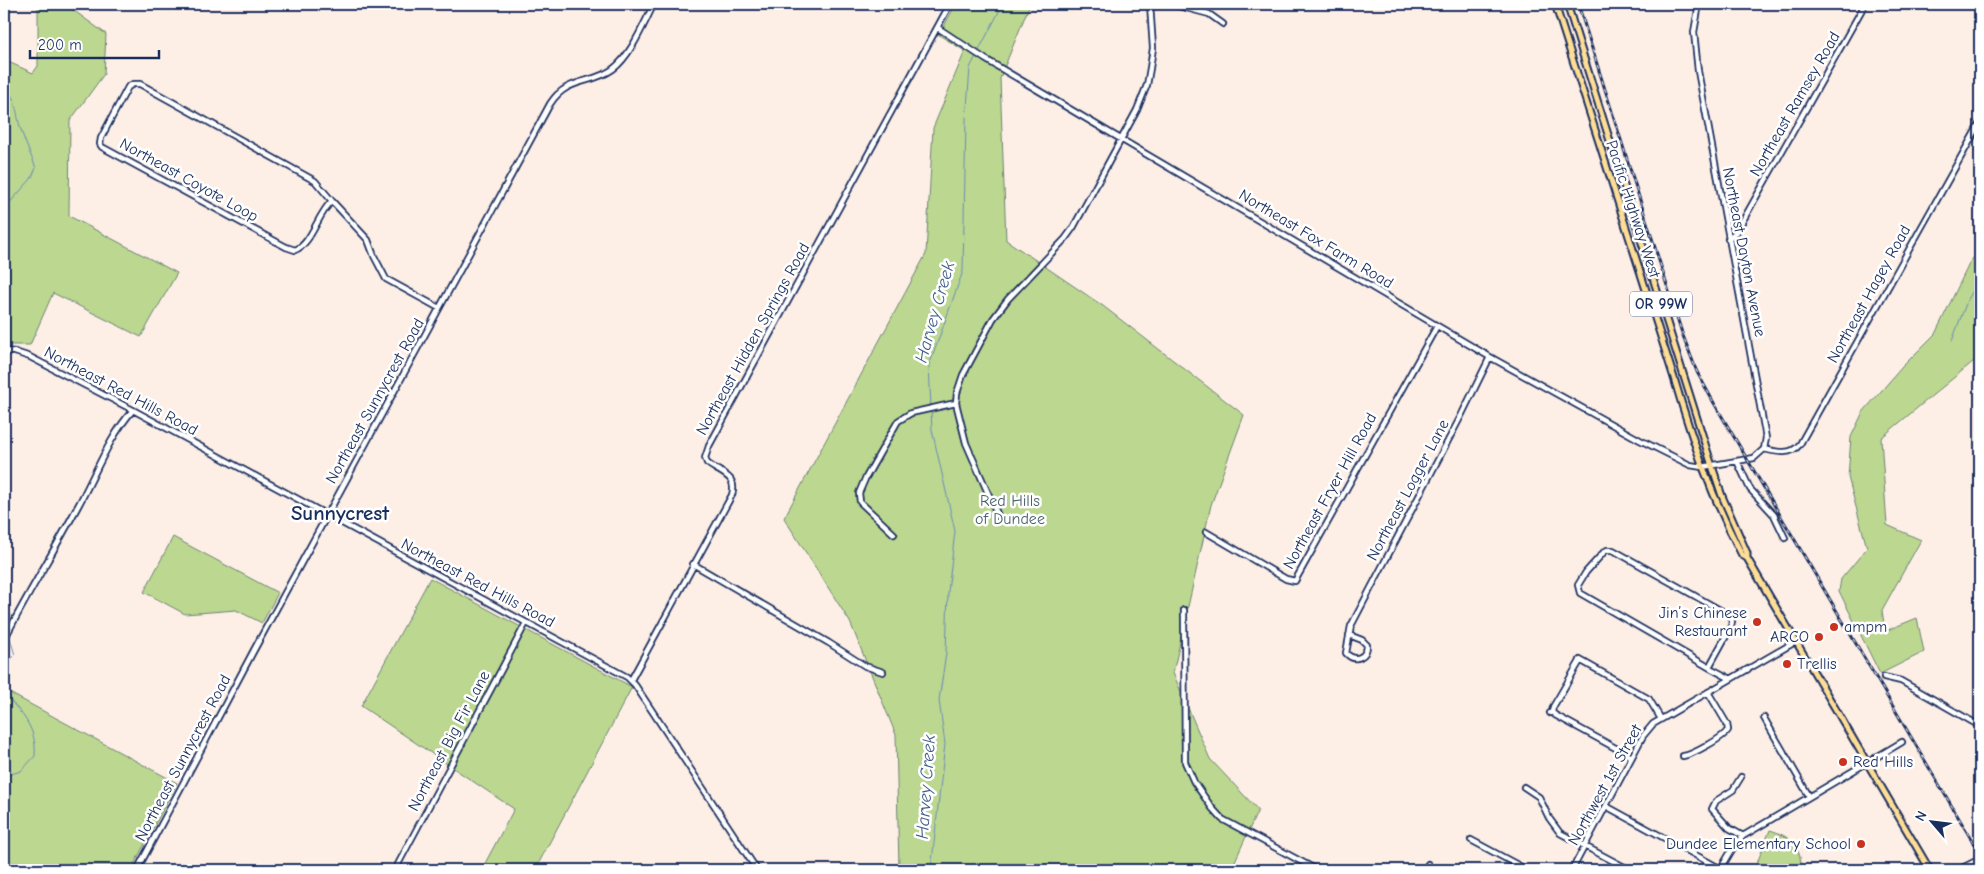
<svg xmlns="http://www.w3.org/2000/svg" width="1984" height="874" font-family="'Comic Neue',sans-serif">
<style>
.green{fill:#bcd78f;stroke:#6c8376}
.lines{fill:none;stroke-linecap:round;stroke-linejoin:round}
.stream{stroke:#688bb9;stroke-width:1}
.minor-casing{stroke:#1b2f5e;stroke-width:8}
.major-casing{stroke:#1b2f5e;stroke-width:9}
.minor{stroke:#fff;stroke-width:4.5}
.major{stroke:#fedd96;stroke-width:5}
.rail-casing{stroke:#1b2f5e;stroke-width:3}
.rail{stroke:#fff;stroke-width:1;stroke-dasharray:4;stroke-linecap:butt}
.poi-dot{fill:#c8321e;stroke:#fff;stroke-width:2}
.labels{text-anchor:middle;dominant-baseline:central;stroke-width:5;stroke-linejoin:round;paint-order:stroke}
.shield{fill:#fff;stroke:#5f6d8e;stroke-width:1}
.shield-label{font-size:15px;font-weight:bold;fill:#1b2f5e}
.street-label{font-size:16px;fill:#1b2f5e;stroke:#fff}
.park-label{font-size:16px;fill:#4b616d;stroke:#fff}
.poi-label{font-size:16px;fill:#1b2f5e;stroke:#fff;text-anchor:end}
.water-label{font-size:18px;font-style:italic;fill:#425d8c;stroke:#fff}
.district-label{font-size:21px;font-weight:bold;fill:#1b2f5e;stroke:#fff}
</style>
<rect width="100%" height="100%" fill="#feefe6"/>
<filter id="ink" filterUnits="userSpaceOnUse"><feTurbulence type="fractalNoise" baseFrequency=".02" numOctaves="2"/><feDisplacementMap in="SourceGraphic" scale="10" xChannelSelector="R" yChannelSelector="G"/><feConvolveMatrix kernelMatrix="1 2 1 2 8 2 1 2 1" color-interpolation-filters="sRGB"/></filter>
<g filter="url(#ink)">
<path class="green" d="M48,4H65L106,34L104,74L70,121L69,216L177,273L141,337L53,293L30,345H4V60L33,73L38,66V7Z
M956,4H1030L1000,78L1006,240L1103,306L1244,415L1211,505L1173,673L1210,759L1258,810L1231,870H899L896,735L850,622L784,518L926,254L933,128L965,51L939,35Z
M1980,249V356L1881,438L1887,525L1921,540L1882,610L1885,631L1917,618L1924,652L1880,674L1839,591L1841,579L1867,548L1848,477L1851,437L1863,412L1902,367L1935,334L1970,262Z
M173,537L278,593L262,623L236,610L185,614L144,592Z
M430,578L632,687L535,870H490L483,867L514,809L361,706Z
M4,690L177,783L131,870H4Z
M1770,830C1791,836 1802,848 1801,870H1767L1759,867L1757,863Z"/>
<g class="lines">
<path class="stream" d="M978,52L1003,4
M4,86C19,101 15,112 21,130C25,143 31,155 36,168L31,179L4,209
M1952,341L1967,301L1980,279
M931,407L929,366L963,271L966,120L970,68L976,56
M4,507L7,516L4,526
M4,620L7,629
M4,669L5,665L15,655L9,635
M4,694C22,713 37,728 35,756L21,771L4,776
M931,870L945,744L939,700L946,653L948,592L955,531L932,430L931,411"/>
<g class="minor-casing">
<path id="minor" d="M1171,4L1209,14L1223,24
M938,28L985,59L1490,357L1640,440L1690,465L1702,467L1754,458L1764,449L1766,438L1698,71L1694,32L1699,4
M133,84H140L315,181L332,201C318,213 311,245 295,250L286,247L102,147L100,144L101,138L128,87Z
M332,201L368,240L374,256L386,279L439,308
M1728,239L1737,231L1865,4
M4,351L15,352L30,357L133,410L627,677L635,685L757,870
M956,403L966,443L999,518
M1764,449C1777,452 1791,456 1800,444L1980,123
M1737,461L1750,489L1774,515L1785,538
M1206,532L1286,579L1295,581L1437,326
M894,534L860,502L859,493L865,479L898,421L911,413L956,403L957,393L963,375L993,319L1008,299L1065,239L1073,228L1137,110L1147,85L1150,68L1153,48L1150,4
M693,564L829,643L865,666L883,672
M1184,610L1185,762L1194,782L1212,808L1222,819L1317,870
M1349,635L1362,640L1367,645C1367,657 1355,663 1346,653L1351,626L1461,416L1490,357
M4,640C27,595 54,551 78,506C95,475 109,437 133,410
M1580,660L1649,699L1661,719
M1709,667L1731,627L1732,621L1729,615L1613,550H1607L1604,552L1586,572L1578,585L1580,593L1712,669L1731,679
M1884,677L1901,681L1980,726
M631,680L732,495C738,475 719,473 707,463L705,458L709,446L950,4
M1552,712L1553,707L1580,661
M1550,713L1552,712L1555,715L1632,757
M1764,718L1809,796
M1683,756C1692,755 1723,738 1728,730L1727,724L1708,692
M1741,777L1733,790L1716,801L1712,809L1729,828L1743,836
M1524,787L1539,797L1549,818L1560,833L1630,870
M1606,806L1721,869
M1471,840L1527,870
M137,870L254,650L550,104C567,77 591,85 613,69C631,56 644,23 654,4
M395,870L526,623
M1424,870L1428,864
M1572,870L1643,736L1653,724L1795,642
M1720,870L1733,848L1743,836L1902,742
M1958,870L1980,859
M1968,870L1980,861"/>
</g>
<g class="major-casing">
<path id="major" d="M1555,4L1674,378C1692,440 1712,498 1742,555L1747,558L1930,870
M1567,4L1712,466L1722,496L1747,553V558"/>
</g>
<use href="#minor" class="minor"/>
<use href="#major" class="major"/>
<g class="rail-casing">
<path id="rail" d="M1578,4L1682,333L1697,372L1714,403L1980,854"/>
</g>
<use href="#rail" class="rail"/>
</g>
</g>
<g class="poi-dot">
<circle cx="1757" cy="622" r="5"/>
<circle cx="1834" cy="627" r="5"/>
<circle cx="1819" cy="637" r="5"/>
<circle cx="1787" cy="664" r="5"/>
<circle cx="1843" cy="762" r="5"/>
<circle cx="1861" cy="844" r="5"/>
</g>
<g class="labels">
<rect class="shield" x="1630" y="291.5" width="62" height="25" rx="4"/>
<g class="shield-label">
<text x="1661" y="304">OR 99W</text>
</g>
<g class="street-label">
<text transform="translate(1795 104) rotate(-60)">Northeast Ramsey Road</text>
<text transform="translate(189 180) rotate(29)">Northeast Coyote Loop</text>
<text transform="translate(1633 209) rotate(72)">Pacific Highway West</text>
<text transform="translate(1316 239) rotate(31)">Northeast Fox Farm Road</text>
<text transform="translate(1744 252) rotate(79)">Northeast Dayton Avenue</text>
<text transform="translate(1869 294) rotate(-61)">Northeast Hagey Road</text>
<text transform="translate(753 339) rotate(-61)">Northeast Hidden Springs Road</text>
<text transform="translate(121 391) rotate(28)">Northeast Red Hills Road</text>
<text transform="translate(375 401) rotate(-61)">Northeast Sunnycrest Road</text>
<text transform="translate(1408 490) rotate(-62)">Northeast Logger Lane</text>
<text transform="translate(1330 491) rotate(-61)">Northeast Fryer Hill Road</text>
<text transform="translate(478 583) rotate(28)">Northeast Red Hills Road</text>
<text transform="translate(449 741) rotate(-62)">Northeast Big Fir Lane</text>
<text transform="translate(183 758) rotate(-62)">Northeast Sunnycrest Road</text>
<text transform="translate(1605 785) rotate(-61)">Northwest 1st Street</text>
</g>
<g class="park-label">
<text x="1010" y="501">Red Hills<tspan x="1010" dy="18">of Dundee</tspan></text>
</g>
<g class="poi-label">
<text x="1747" y="613">Jin’s Chinese<tspan x="1747" dy="18">Restaurant</tspan></text>
<text x="1844" y="627" text-anchor="start">ampm</text>
<text x="1809" y="637">ARCO</text>
<text x="1797" y="664" text-anchor="start">Trellis</text>
<text x="1853" y="762" text-anchor="start">Red Hills</text>
<text x="1851" y="844">Dundee Elementary School</text>
</g>
<g class="water-label">
<text transform="translate(935 312) rotate(-74)">Harvey Creek</text>
<text transform="translate(926 787) rotate(-86)">Harvey Creek</text>
</g>
<g class="district-label">
<text x="340" y="513">Sunnycrest</text>
</g>
</g>
<rect width="1984" height="874" fill="none" stroke="#fff" stroke-width="20"/>
<rect x="10" y="10" width="1964" height="854" fill="none" stroke="#1b2f5e" stroke-width="2" filter="url(#ink)"/>
<g transform="translate(1932 822) rotate(298)" stroke="#ffffff" stroke-width="4" paint-order="stroke">
<path d="M0-4L9 19L0 12L-9 19Z" fill="#1b2f5e"/>
<text y="-8" font-size="14" font-weight="bold" text-anchor="middle" fill="#1b2f5e">N</text>
</g>
<path d="M30 50v8h129v-8" fill="none" stroke="#1b2f5e" stroke-width="2.5"/>
<text x="38" y="50" font-size="15" fill="#1b2f5e" stroke="#ffffff" stroke-width="4" paint-order="stroke">200 m</text>
</svg>
